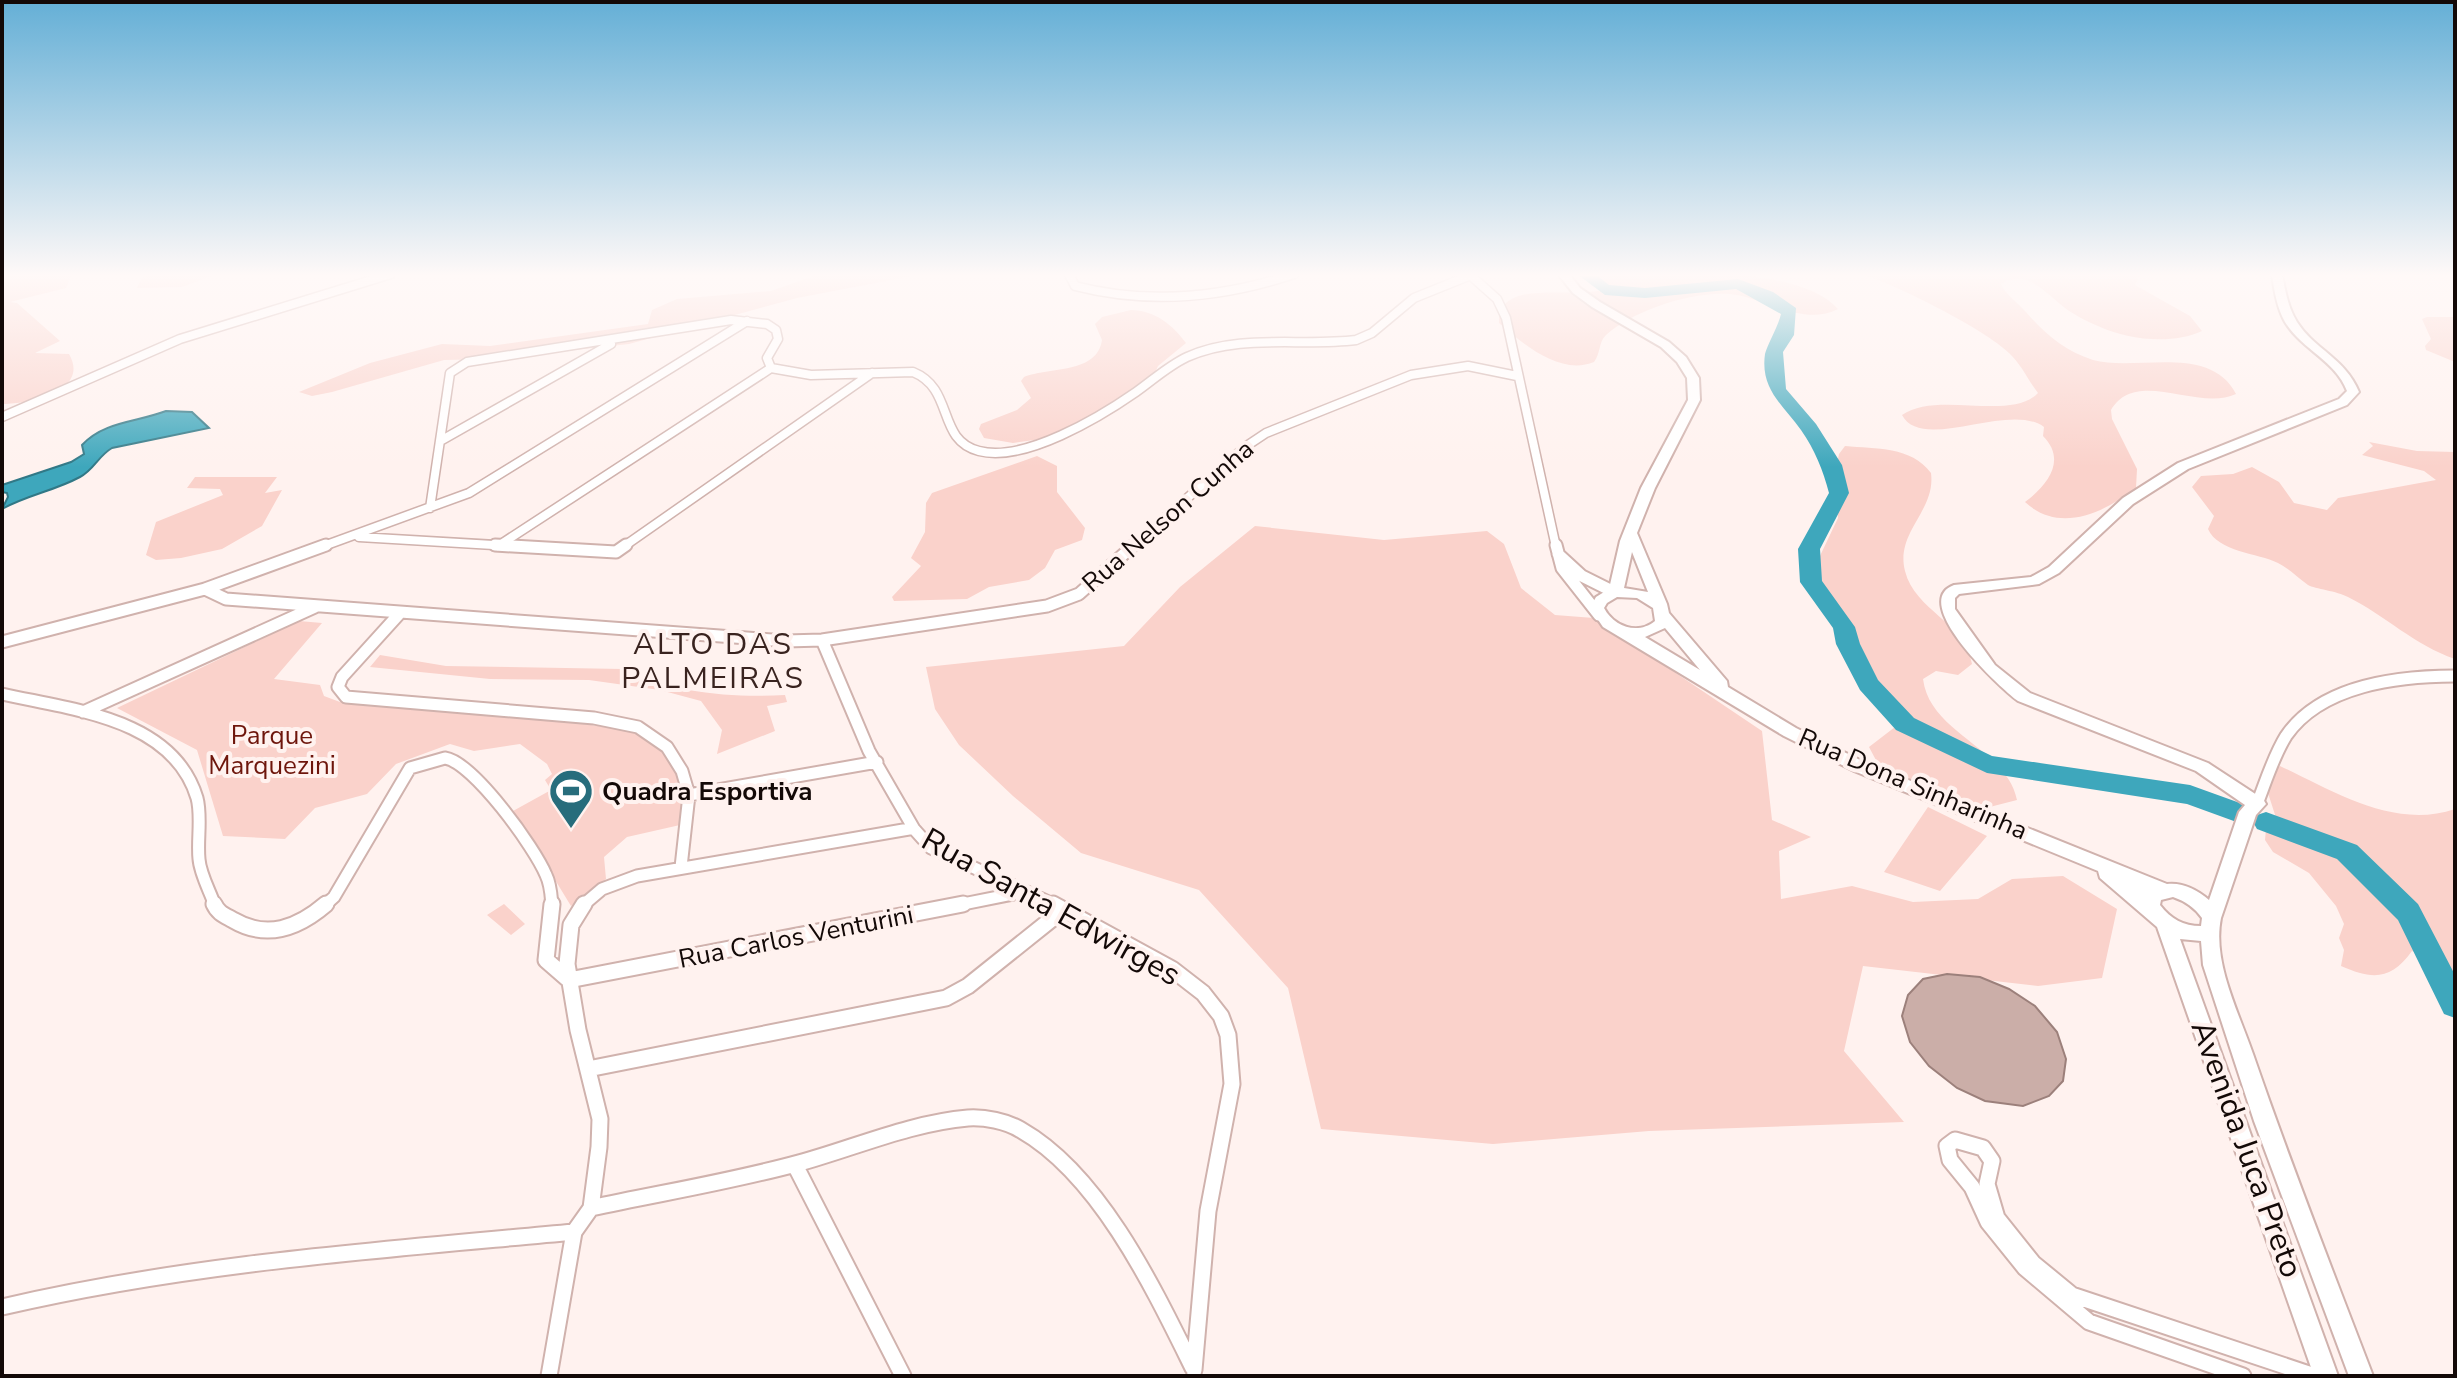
<svg xmlns="http://www.w3.org/2000/svg" width="2457" height="1378" font-family="'Nunito Sans',sans-serif">
<style>
.green{fill:#fad2cb}
.water{fill:#3ea7bc;stroke:#317886;stroke-width:2}
.lines{fill:none;stroke-linecap:round;stroke-linejoin:round}
.river{fill:#3ea7bc;fill-rule:evenodd}
.building{fill:#cbaea8;stroke:#9c807b;stroke-width:2}
.street-far2-casing{stroke:#d0b2ad;stroke-width:11}
.street-far1-casing{stroke:#d0b2ad;stroke-width:15}
.street-casing{stroke:#d0b2ad;stroke-width:19}
.secondary-casing{stroke:#d0b2ad;stroke-width:4}
.street-far2{stroke:#fff;stroke-width:8}
.street-far1{stroke:#fff;stroke-width:11}
.street{stroke:#fff;stroke-width:15}
.secondary{fill:#fff;fill-rule:evenodd}
.labels{text-anchor:middle;dominant-baseline:central;stroke-width:8;stroke-linejoin:round;paint-order:stroke}
.street-label{font-size:26px;fill:#130907;stroke:#fff2ef}
.park-label{font-size:26px;fill:#6e160c;stroke:#fff2ef}
.poi-label{font-size:26px;font-weight:bold;fill:#130907;stroke:#fff2ef;text-anchor:start}
.quarter-label{font-size:30px;letter-spacing:2px;fill:#39231f;stroke:#fff2ef}
.near-street-label{font-size:32px;fill:#130907;stroke:#fff2ef}
</style>
<rect width="100%" height="100%" fill="#fff2ef"/>
<path class="green" d="M2,274H72L66,288L10,302L17,303L60,341L35,353L69,354C91,392 27,404 2,404Z
M153,274H217L182,287L137,288L142,277Z
M819,274H923L797,298L629,344L493,359L444,360L332,392L312,396L299,392L370,363L442,344L490,346L648,324L652,310L677,299L771,291Z
M1587,274C1648,274 1796,261 1838,309C1805,326 1769,301 1737,295C1699,288 1633,310 1606,335C1598,343 1601,353 1594,362C1560,376 1523,344 1499,323C1498,274 1581,303 1610,287Z
M1860,274H2140L2135,285L2190,316L2202,331C2172,345 2128,340 2098,326C2086,321 2070,313 2060,304C2044,291 2024,268 2001,284C2005,294 2018,303 2025,311C2044,333 2064,351 2093,360C2135,372 2210,343 2236,394C2198,412 2136,367 2111,410L2112,419L2137,469L2136,488C2104,513 2059,534 2025,502C2048,485 2067,460 2043,436L2044,427C2009,401 1922,453 1902,415C1937,390 2010,422 2038,393C2028,380 2021,364 2009,353C1986,330 1892,282 1860,274Z
M1131,310C1154,310 1173,325 1186,343L1158,366L1154,375L1114,403L1049,438L1013,443L984,438L979,429L981,424L1017,410L1031,398L1021,381L1024,377C1049,367 1097,374 1102,340L1095,324L1102,317Z
M2427,317H2455V362L2426,350L2425,346L2431,339L2422,319Z
M2369,442L2417,451L2455,452V659C2414,645 2386,616 2348,597C2337,591 2315,589 2308,585C2298,578 2290,569 2278,563C2258,553 2218,552 2208,529L2214,516L2192,487L2201,476L2233,474L2252,467L2279,482L2294,503L2327,510L2338,498L2436,480L2424,471L2362,455L2373,446Z
M1845,446C1876,449 1911,446 1931,473C1936,511 1895,532 1905,571C1915,611 1964,621 1972,664L1958,675L1936,671L1923,679C1930,734 2006,747 2017,800L1978,810L1893,779L1878,764L1869,747L1895,727L1877,693L1875,680L1846,638L1836,609L1826,597L1819,570V558L1838,518L1835,474L1839,454Z
M1037,456L1057,466V492L1085,528L1082,540L1055,550L1045,568L1029,580L989,587L967,599L894,601L892,597L921,566L911,558L925,532L926,503L932,493Z
M195,477H277L265,493L282,490L262,526L222,549L181,558L156,560L146,555L156,522L223,495L220,489L187,488Z
M1255,526L1384,540L1487,531L1504,544L1521,588L1555,615L1594,618L1762,731L1772,820L1811,837L1779,851L1781,899L1852,886L1913,902L1978,899L2012,879L2063,876L2117,909L2102,978L2038,986L1863,966L1844,1051L1904,1122L1649,1131L1493,1144L1321,1129L1288,988L1199,890L1081,853L1013,796L959,745L935,709L926,667L1124,646L1180,587Z
M299,621L322,623L274,679L320,685L324,696L340,702L532,717L635,731L664,749L678,777L686,792L680,825L627,837L604,857L606,879L571,906L513,811L551,790L545,780L552,774L547,764L520,744L474,751L450,744L396,764L367,794L315,808L285,839L223,836L197,750L117,708Z
M380,655L446,666L623,669C670,693 733,698 785,695L787,702L767,706L775,731L717,754L722,730L701,701L660,690L589,680L490,679L370,667Z
M2280,766C2333,791 2394,830 2455,809V1013L2420,954L2412,951C2391,980 2373,980 2341,966L2344,950L2339,938L2344,924L2336,906L2309,873L2273,852L2265,840L2266,829L2277,821L2268,793L2272,773Z
M1928,807L1987,836L1940,891L1884,872Z
M504,904L525,924L511,935L487,915Z"/>
<path class="water" d="M166,411L192,412L209,428L112,448C98,456 94,470 80,477C54,491 27,495 2,509L8,497L7,493L2,492V485L71,462L84,454L82,445C104,421 138,422 166,411Z"/>
<g class="lines">
<path class="river" d="M1577,274H1595L1609,285L1645,288L1738,279L1773,292L1796,308L1794,335L1783,352L1786,389L1816,424L1842,465L1849,493L1820,549L1822,581L1855,627L1860,644L1878,680L1914,718L1992,756L2190,785L2251,807L2255,814L2251,821L2242,824L2187,804L1987,773L1896,730L1860,690L1836,644L1833,628L1800,582L1798,549L1829,493C1823,470 1815,450 1801,430C1783,405 1760,389 1765,354C1767,345 1778,327 1781,314L1736,289L1645,298L1605,295Z
M2266,812L2357,845L2418,904L2455,975V1018L2444,1014L2398,920L2337,859L2257,829L2253,822L2257,815Z"/>
</g>
<path class="building" d="M1947,974L1980,977L2009,989L2035,1006L2057,1032L2066,1059L2063,1081L2049,1096L2023,1106L1985,1101L1957,1088L1929,1066L1910,1042L1902,1016L1908,995L1923,979Z"/>
<g class="lines">
<g class="street-far2-casing">
<path id="street-far2" d="M1069,274L1075,286C1149,305 1222,298 1294,274
M1469,274L1497,299L1506,318L1556,547
M2,417L180,339L391,274
M442,440L611,344
M430,508L450,373L467,362L731,320L767,324L776,330L778,339L767,358L771,368L811,375L913,372C955,389 936,440 979,451C1024,463 1100,417 1136,392C1153,380 1168,366 1187,357C1239,333 1301,347 1356,340L1372,333L1414,298L1471,275
M359,537L529,547
M498,546L771,368
M321,547L469,493L747,321
M623,547L872,373
M1132,547L1245,447L1266,433L1411,375L1468,366L1517,376"/>
</g>
<g class="street-far1-casing">
<path id="street-far1" d="M495,545L616,552L626,545
M1556,545L1562,568L1599,615
M1558,554L1582,576L1614,592
M205,589L226,599L786,641L822,640L1047,606L1079,594L1134,545
M400,613L342,677L338,687L346,697L594,718L638,727L667,747L682,771L689,795L681,867
M822,640L869,751L914,829L931,848L1057,906
M2,642L205,589L326,545
M2,694C72,710 173,718 197,798C202,816 197,840 199,859C200,874 210,891 215,906
M83,712L315,607
M689,795L877,762
M2257,804C2266,781 2273,757 2286,736C2321,685 2399,676 2455,676
M324,906L334,897L410,768L445,758C473,762 535,848 546,875C551,885 551,895 552,906
M582,906L602,889L637,876L909,829
M953,906L1023,892"/>
</g>
<g class="street-casing">
<path id="street" d="M214,904C218,913 224,915 233,920C267,940 298,928 326,904
M552,904L546,960L569,980L963,904
M1053,904L1172,969L1203,993L1221,1016L1228,1035L1232,1084L1208,1211L1194,1370
M588,1069L946,998L968,986L1063,910
M795,1165L903,1376
M591,1208C660,1193 730,1182 799,1163C854,1148 910,1123 968,1118C985,1117 1006,1121 1021,1130C1100,1175 1154,1289 1193,1368
M2,1307C190,1263 382,1250 574,1232
M549,1376L574,1232L591,1208L599,1147L600,1119L578,1030L567,964L571,925L584,904
M2243,1376L2089,1322L2025,1268L1988,1222L1972,1187L1950,1160L1947,1146L1955,1140L1983,1148L1992,1161L1987,1184L1997,1218L2033,1263L2072,1295L2315,1376"/>
</g>
<g class="secondary-casing">
<path id="secondary" d="M1558,274H1569L1580,288L1600,302L1669,342L1686,357L1699,378L1700,400L1655,488L1637,533L1667,604L1669,613L1727,681L1728,687L1796,728L1866,763L2167,884C2182,882 2198,890 2209,900L2239,812L2245,805L2196,771L2018,701C1999,687 1908,602 1954,585L2031,577L2049,567L2123,498L2178,463L2339,399L2347,391C2335,360 2302,350 2285,322C2277,308 2274,290 2272,274H2282C2285,290 2288,308 2297,322C2315,350 2345,358 2359,392L2347,405L2188,469L2133,504L2059,573L2039,584L1959,594L1955,598V609L1995,665L2030,693L2208,763L2263,799L2266,804L2256,815L2221,918C2212,962 2239,1013 2253,1054C2290,1162 2332,1269 2373,1376H2349L2254,1121L2203,965L2201,941L2180,939L2338,1376H2314L2157,927L2100,878L2098,871L1854,771L1784,736L1603,627L1590,608L1596,597L1609,589L1620,541L1641,488L1688,400L1687,378L1677,362L1661,347L1592,307L1573,293ZM1632,552L1648,592L1624,588ZM1617,597L1637,598L1653,608L1655,621C1638,635 1614,627 1604,608L1607,603ZM1665,628L1700,670L1645,637ZM2173,897C2185,901 2195,908 2202,918L2201,926C2183,926 2171,919 2160,905L2161,900Z"/>
</g>
<use href="#street-far2" class="street-far2"/>
<use href="#street-far1" class="street-far1"/>
<use href="#street" class="street"/>
<use href="#secondary" class="secondary"/>
</g>
<linearGradient id="sky" x2="0" y2="1"><stop stop-color="#64afd6"/><stop offset="0.59" stop-color="#fff9f8"/><stop offset="1" stop-color="#fff9f8" stop-opacity="0"/></linearGradient>
<rect width="2457" height="467" fill="url(#sky)"/>
<defs>
<g id="stadium-pin" transform="scale(2.3)"><path d="M0 17L-7.5 6A9.5 9.5 0 1 1 7.5 6Z" fill="#276d7c" stroke="#fff2ef"/><path d="M0-5a6.5 5 0 1 0 0 10a6.5 5 0 1 0 0-10ZM-3.5-1.8h7v3.6h-7Z" fill="#fff"/></g>
</defs>
<g fill-rule="evenodd">
<use href="#stadium-pin" x="571" y="791"/>
</g>
<g class="labels">
<g class="street-label">
<text transform="translate(1168 516) rotate(-41)">Rua Nelson Cunha</text>
<text transform="translate(1913 784) rotate(23)">Rua Dona Sinharinha</text>
<text transform="translate(796 937) rotate(-11)">Rua Carlos Venturini</text>
</g>
<g class="park-label">
<text x="272" y="735">Parque<tspan x="272" dy="30">Marquezini</tspan></text>
</g>
<g class="poi-label">
<text x="602" y="791">Quadra Esportiva</text>
</g>
<g class="quarter-label">
<text x="713" y="644">ALTO DAS<tspan x="713" dy="34">PALMEIRAS</tspan></text>
</g>
<g class="near-street-label">
<text transform="translate(1051 907) rotate(29)">Rua Santa Edwirges</text>
<text transform="translate(2247 1149) rotate(70)">Avenida Juca Preto</text>
</g>
</g>
<rect width="2457" height="1378" fill="none" stroke="#130907" stroke-width="8"/>
</svg>
